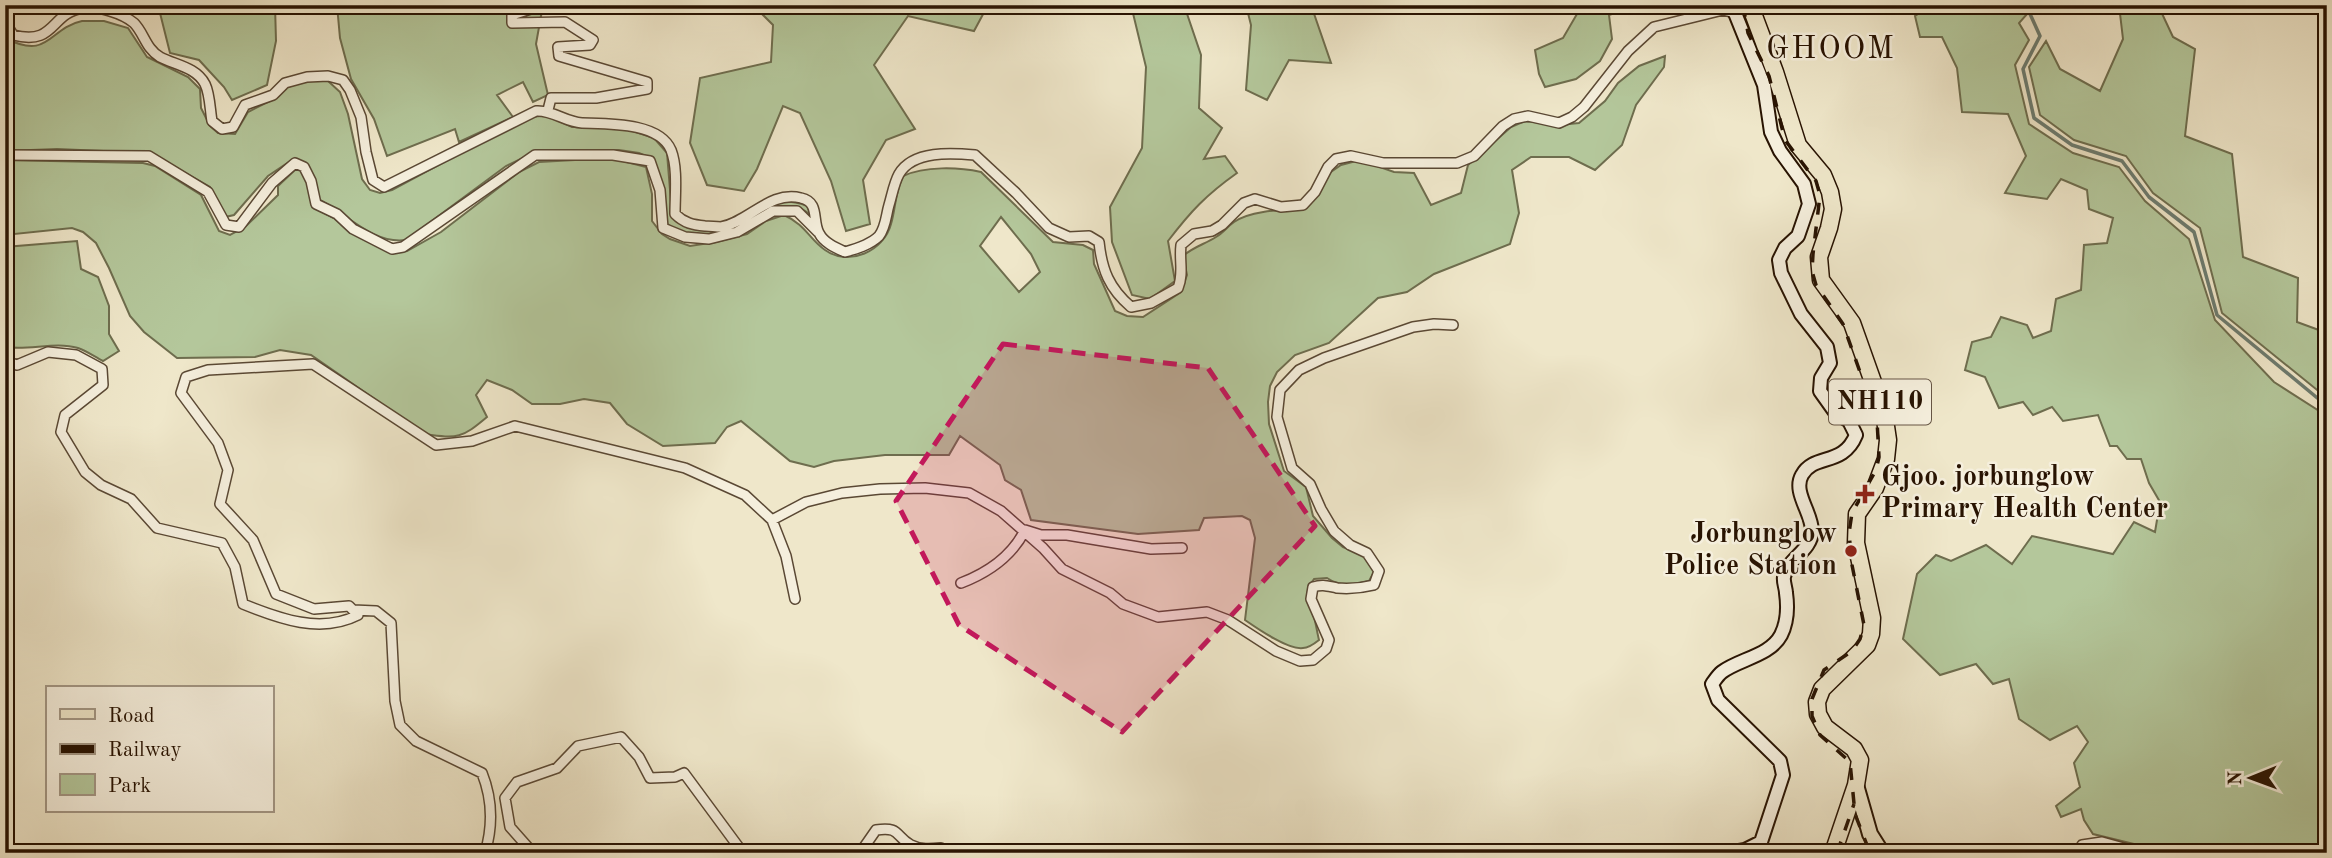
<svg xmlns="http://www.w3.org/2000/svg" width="2332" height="858" font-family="'Old Standard TT',serif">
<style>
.green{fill:#b4c79b;stroke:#6e6d4e;stroke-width:2;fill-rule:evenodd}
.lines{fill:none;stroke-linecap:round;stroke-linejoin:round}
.stream{stroke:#6c7b6f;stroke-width:3.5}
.street-casing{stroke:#5a4834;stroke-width:12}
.secondary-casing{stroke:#281302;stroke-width:16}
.primary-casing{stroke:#281302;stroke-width:18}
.highway-casing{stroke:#281302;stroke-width:19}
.street{stroke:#f5efdd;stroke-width:9}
.secondary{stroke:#f5efdd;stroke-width:12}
.primary{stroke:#efe7ca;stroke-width:14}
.highway{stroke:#efe7ca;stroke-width:16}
.rail{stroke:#281302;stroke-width:3.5;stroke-dasharray:12 12;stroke-linecap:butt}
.marked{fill:#c2185b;fill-opacity:0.2;stroke:#c2185b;stroke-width:5;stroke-dasharray:14 9;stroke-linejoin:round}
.poi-dot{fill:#8f2418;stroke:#f5efdd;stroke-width:2.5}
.labels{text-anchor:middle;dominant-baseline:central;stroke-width:5;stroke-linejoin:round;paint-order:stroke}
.shield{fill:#f5efdd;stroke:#654;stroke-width:2}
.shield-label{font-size:26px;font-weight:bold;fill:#281302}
.poi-label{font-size:28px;font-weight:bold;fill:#281302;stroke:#f5efdd;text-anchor:start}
.quarter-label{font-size:32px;letter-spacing:2px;fill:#281302;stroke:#f5efdd}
</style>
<rect width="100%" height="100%" fill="#efe7ca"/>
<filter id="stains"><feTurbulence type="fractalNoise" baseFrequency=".00286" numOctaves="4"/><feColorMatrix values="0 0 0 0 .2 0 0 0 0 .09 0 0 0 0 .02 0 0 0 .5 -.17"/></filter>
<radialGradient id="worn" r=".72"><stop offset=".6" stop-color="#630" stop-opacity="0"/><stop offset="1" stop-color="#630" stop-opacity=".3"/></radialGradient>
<path class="green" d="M158,5H275L276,41L267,85L232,100L224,87L199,60L170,53Z
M337,5H543L536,44L548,95L533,102L523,82L497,95L513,117L459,142L455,129L387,156L374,119L351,79L340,38Z
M753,5H988L974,31L908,16L874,65L915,129L886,140L863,180L870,224L846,231L831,181L800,113L783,106L757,169L744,191L707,185L690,143L700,78L771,62L773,25Z
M1131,5H1184L1201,55L1199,108L1222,128L1204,159L1225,156L1237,173C1206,195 1191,211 1168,241L1175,281L1150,299L1132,295L1112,242L1110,207L1142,148L1146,67Z
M1246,5H1311L1331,63L1289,60L1267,100L1246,90L1251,25Z
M1573,5H1627L1626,9L1609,15L1612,39L1600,61L1576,79L1545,87L1539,74L1535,50L1563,38L1577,14Z
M1932,5H2035L2019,23L2029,40L2015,65L2029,124L2073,153L2119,167L2145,201L2189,239L2215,320L2274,382L2327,416V853H2154L2142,846L2093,834L2084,820L2081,809L2061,817L2056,806L2080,787L2074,763L2088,742L2077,726L2050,740L2019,719L2009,679L1993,684L1976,664L1940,675L1903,639L1917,574L1936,555L1951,561L1986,545L2012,564L2032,536L2113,554L2134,522L2155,532L2160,502L2149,483L2141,459H2127L2117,446H2110L2098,415L2063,421L2052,407L2033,415L2023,402L1999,408L1985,377L1965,370L1972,342L1991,337L2001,317L2027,325L2033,338L2051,331L2056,299L2081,290L2084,245L2107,243L2113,218L2089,209L2087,190L2061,179L2047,199L2005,193L2026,156L2008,114L1962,112L1957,68L1942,37H1920L1915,16Z
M2119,5H2158L2173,37L2195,49L2185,136L2232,154L2243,257L2298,278L2297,322L2327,333V398L2222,313L2200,228L2153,193L2126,156L2074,140L2040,115L2029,67L2046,41L2060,69L2100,91L2123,39Z
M82,21H104L128,28L147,57L188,77L200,89L201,108L210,126L218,133L235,134L248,112L278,97L288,87L308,80L328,81L340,92L348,114L362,179L370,190L380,193L392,190L526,118L546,115L572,127L614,125L654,138L667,153L672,214L680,223C692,225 712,232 724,228C755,219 771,191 807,206L810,214L800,208L790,207C757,220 699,252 666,223L664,189L653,159L639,153L619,150L535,152L506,166L406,240C373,245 345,212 318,199L305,163L295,158L268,176L234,215L225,217L210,187L150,153L57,149L5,151V38C50,61 48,28 82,21Z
M1665,56L1664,67L1636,105L1622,145L1595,170L1569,157H1531L1512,170L1519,213L1510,244L1434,274L1407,292L1378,298L1329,343L1295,355L1277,372L1270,386L1268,402L1269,424L1284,471L1306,487L1313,516L1332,538L1343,547L1364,555L1375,570L1369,581C1353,585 1340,587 1327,578L1314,579C1302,594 1309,601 1314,617C1316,624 1317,632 1319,640C1314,644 1309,648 1303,648C1288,650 1258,629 1245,620L1255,538L1250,520L1242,516L1204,518L1199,530L1138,534L1031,520L1021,490L1005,480L1000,465L960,436L949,455H885L834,461L814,467L790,461L741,421L727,427L715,443L663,446L627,424L610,403L584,399L560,404H532L512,390L487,380L476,395L487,417C462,438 458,439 425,434L311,355L280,350L255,357L177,358L144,332L130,316L109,268L96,243L83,232L72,228L5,235V160L143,163L155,166L201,195L219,231L230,235L245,227L278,195V186L296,169L304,171L313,207L334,218L351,232L393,253L407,251L441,232L519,172L539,162L611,158L646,167L652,194V221L662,234L670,239L690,246L716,242L747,234L766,221L784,215C806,225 809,239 825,250C849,267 884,251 891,224C896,207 895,192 903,176C925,166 958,167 981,172L1053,242L1083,245L1093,250L1094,264L1115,311L1127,316L1143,317L1181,292L1187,275L1183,256C1193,247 1205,244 1216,237C1223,233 1227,227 1234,222C1251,210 1282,210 1303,209L1319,194L1328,174L1341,165L1360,160L1394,172L1414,173L1431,205L1461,193L1468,165L1511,127L1525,121L1559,125L1579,123L1605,101L1618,83L1639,66ZM1001,217L1031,254L1040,272L1019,292L980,246Z
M77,241L81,269L98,277L109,306V334L119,351L103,361C95,357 87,351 78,348C55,341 29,351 5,347V247Z"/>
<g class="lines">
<path class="stream" d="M2026,5L2040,36L2023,69L2034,118L2072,145L2122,161L2149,197L2194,232L2217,315L2327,406"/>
<g class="street-casing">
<path id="street" d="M543,5L512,15V23L565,22L593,40L590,45L558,47L559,56L647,82V89L596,98H551L548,110
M5,17L8,27L13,35C57,46 49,13 83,8C98,6 122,13 134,23C144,33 146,49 160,57C175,65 196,67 205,84C210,94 210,110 212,121L222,129L233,127L245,105L273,95L285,83L307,77L328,76L343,80L350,90L361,117L366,152L373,180L384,187L536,111C553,110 565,122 582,123C607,124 659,122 671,150C678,168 675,194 675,214C684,223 693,225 705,226C710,226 716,227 721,227C749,222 770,190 801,198C820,202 812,221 819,233C824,243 836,248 845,252C856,249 870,245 879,236C886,227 886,215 889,205C892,195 894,183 899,174C913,150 952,153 975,155L1016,193L1049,228L1069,237L1089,236L1099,242C1102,270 1109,288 1131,307L1151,303L1178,288C1184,273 1179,261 1181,245L1194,234L1212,231L1222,225L1244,203L1255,199L1281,207L1303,205L1315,192L1328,167L1336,159L1351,156L1383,163H1457L1474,156L1503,126L1514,119L1528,116L1559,123L1572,117L1584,107L1628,51L1654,27L1723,10L1735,13
M5,155L149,156L208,192L226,225L239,227L272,183L295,163L304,167L311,181L316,204L337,214L353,229L392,249L403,247L535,155H613L650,161L660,190L663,228L685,237L709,239L737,232L773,211H797L818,232
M5,361L17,365L48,352L76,355L102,369L103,385L65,415L61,432L85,472L101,485L131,499L157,528L222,543L235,567L243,604C280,619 321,634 358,615L349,606L314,609L276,594L253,540L220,504L228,470L218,443L181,393L186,377L208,370L313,364L436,445L472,441L515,426L685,468L745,495L772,520L786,556L795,599
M772,520L806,502L842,493L880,489L925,488L969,493L1001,511L1043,548L1062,569L1110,593L1123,604L1158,617L1207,612L1228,620L1276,651L1300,661L1313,660L1326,649L1329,640L1311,599L1313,587C1323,584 1327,586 1337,588C1349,589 1362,588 1374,585L1379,571L1367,553L1350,545L1334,531L1321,509L1310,484L1292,468L1277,417L1280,390L1299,370L1324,358L1413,327L1434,324L1453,325
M961,583C987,573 1012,556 1025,530L1041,535H1067L1151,549L1182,548
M353,610L376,611L391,623L395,701L400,725L416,741L482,773C492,798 493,826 485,853
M533,853L510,827L505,798L517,782L557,768L578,746L621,737L639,757L650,778L675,777L684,773L743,853
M860,853L876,830C901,826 895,837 911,845C920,850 931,849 941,848L946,853
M2094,853L2082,845L2102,842L2142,853"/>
</g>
<g class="secondary-casing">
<path id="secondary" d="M1727,853L1745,850L1761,842L1783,775L1780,761L1718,700L1712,684C1715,680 1718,675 1722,672C1739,659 1770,656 1781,635C1787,623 1788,607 1786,593C1786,588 1783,582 1784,577C1787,559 1811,551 1812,532C1813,514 1792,492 1802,475C1814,453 1843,467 1856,435L1849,421L1835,412L1820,391L1821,378L1830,363L1827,347L1801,314L1781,273L1779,260L1785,248L1798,236L1809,204L1804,184L1780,151L1771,132L1764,85L1735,13L1747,5"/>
</g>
<g class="primary-casing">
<path id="primary" d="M1856,785L1870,834L1882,853"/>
</g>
<g class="highway-casing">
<path id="highway" d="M1750,5L1775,72L1798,145L1823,175L1830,192L1833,209L1829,228L1819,257L1821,280L1852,323L1884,413L1888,440L1886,459L1875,488L1857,514L1856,543L1872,618L1871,634L1867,645L1822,689L1817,702L1818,714L1825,727L1854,749L1860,760L1856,785L1833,853"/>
</g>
<use href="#street" class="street"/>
<use href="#secondary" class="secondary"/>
<use href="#primary" class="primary"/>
<use href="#highway" class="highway"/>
<path class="rail" d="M1743,5L1748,33L1769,76L1785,140L1816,181L1820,195L1813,254L1812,271L1816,285L1843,324L1877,420L1879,457L1876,470L1852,513L1849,533L1852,565L1864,625L1860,639L1852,651L1824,670L1812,699V716L1820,735L1850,762L1855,814L1870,853
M1837,853L1854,804"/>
</g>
<path class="marked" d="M1003,344L1208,368L1315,526L1122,732L959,625L896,501Z"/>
<g class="poi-dot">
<path d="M1861.5 483.5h7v7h7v7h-7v7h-7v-7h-7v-7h7z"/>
<circle cx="1851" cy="551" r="7"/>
</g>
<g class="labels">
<rect class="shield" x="1829" y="379.5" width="102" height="45" rx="5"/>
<g class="shield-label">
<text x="1880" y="402">NH110</text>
</g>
<g class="poi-label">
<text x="1881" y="478">Gjoo. jorbunglow<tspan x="1881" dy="32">Primary Health Center</tspan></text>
<text x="1837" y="535" text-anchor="end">Jorbunglow<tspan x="1837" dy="32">Police Station</tspan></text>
</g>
<g class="quarter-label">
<text x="1831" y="50">GHOOM</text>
</g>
</g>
<rect width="2332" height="858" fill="none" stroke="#efe7ca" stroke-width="28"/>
<rect x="7" y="7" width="2318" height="844" fill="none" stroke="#281302" stroke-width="3.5"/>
<rect x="14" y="14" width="2304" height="830" fill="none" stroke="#281302" stroke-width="2"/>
<rect x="46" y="686" width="228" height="126" fill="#f5efdd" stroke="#a39785" stroke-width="2"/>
<rect x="60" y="709" width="35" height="10" fill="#efe7ca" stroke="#a39785" stroke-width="2"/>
<text x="108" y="722" font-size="21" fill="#281302">Road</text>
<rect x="60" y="744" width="35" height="10" fill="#281302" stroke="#a39785" stroke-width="2"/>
<text x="108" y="756" font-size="21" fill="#281302">Railway</text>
<rect x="60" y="774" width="35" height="21" fill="#b4c79b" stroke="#a39785" stroke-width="2"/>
<text x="108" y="792" font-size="21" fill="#281302">Park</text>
<g transform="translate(2251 778) rotate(269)" stroke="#f5efdd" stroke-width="5" paint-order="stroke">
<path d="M0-5L12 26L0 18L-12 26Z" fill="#281302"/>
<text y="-10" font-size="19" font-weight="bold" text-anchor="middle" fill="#281302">N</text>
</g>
<rect width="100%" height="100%" filter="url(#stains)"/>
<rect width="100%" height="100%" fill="url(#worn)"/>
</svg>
